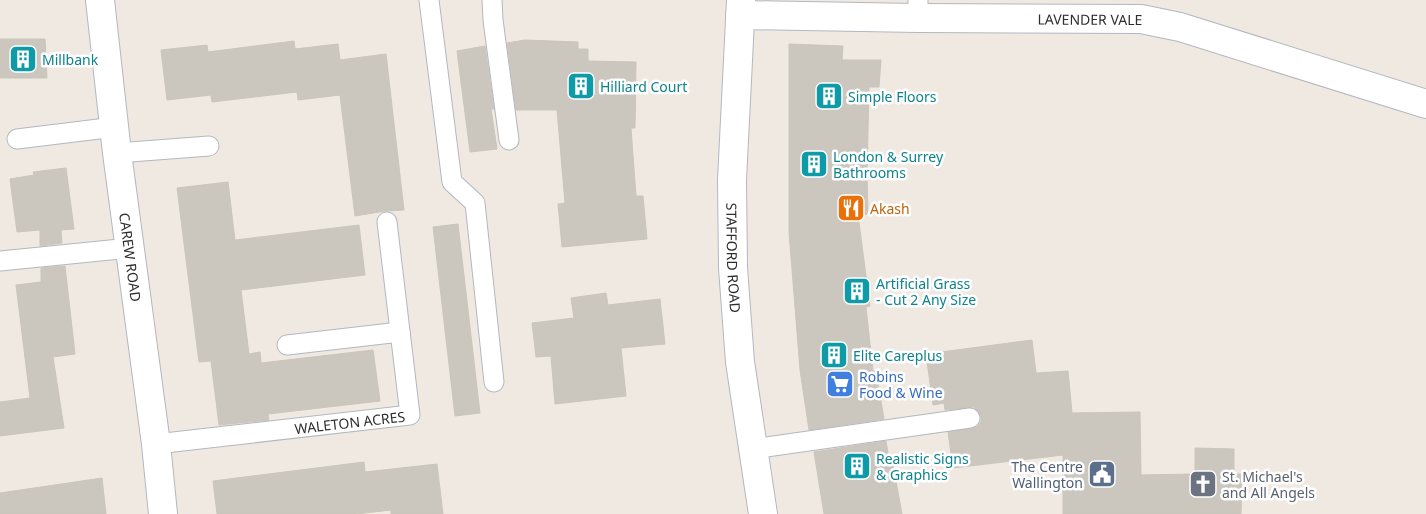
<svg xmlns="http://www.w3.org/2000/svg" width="1426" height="514" font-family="'Noto Sans',sans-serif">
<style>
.building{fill:#cbc7bf;stroke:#cbc5ba}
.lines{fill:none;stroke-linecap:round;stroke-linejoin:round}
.service-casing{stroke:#b4b7c1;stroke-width:21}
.minor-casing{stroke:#b4b7c1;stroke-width:30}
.secondary-casing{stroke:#b4b7c1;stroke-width:30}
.service{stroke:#fff;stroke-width:19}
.minor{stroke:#fff;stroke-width:28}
.secondary{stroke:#fff;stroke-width:28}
.labels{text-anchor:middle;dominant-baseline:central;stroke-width:5;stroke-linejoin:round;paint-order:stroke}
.street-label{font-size:14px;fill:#2e2e2e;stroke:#fff}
.culture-label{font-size:14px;fill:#0d838f;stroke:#fff;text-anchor:start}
.food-label{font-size:14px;fill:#c56008;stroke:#fff;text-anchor:start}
.shop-label{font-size:14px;fill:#366cbe;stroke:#fff;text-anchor:start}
.service-label{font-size:14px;fill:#4e5e75;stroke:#fff;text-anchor:end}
.worship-label{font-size:14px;fill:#5b616d;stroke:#fff;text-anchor:start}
</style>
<rect width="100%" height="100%" fill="#efe9e1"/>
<path class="building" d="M0,39H45L47,78H0Z
M525,40L578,42V49H588V61L636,62L635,128H631L636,196H643L647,239L562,247L558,204L565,203L557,110H516L507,43Z
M294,41L295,49L338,44L340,60L386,54L404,210L385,211L355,216L340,95L298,100L297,92L212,102L211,95L167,100L161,50L207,45L208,52Z
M789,44L843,46L842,60H881L879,87H869L867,175L868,214L858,215L870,306L866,307L873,372L876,371L884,419L809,430L800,370L789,232Z
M485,46L494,109H491L497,149L470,152L457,51Z
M66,168L74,229L61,230L62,243L40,246V230L17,232L10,179L34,175L33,172Z
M228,182L235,240L359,225L365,275L241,290L249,354L260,352L261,363L373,350L380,401L268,414L269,420L219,425L211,361L199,362L177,188Z
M458,224L480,413L455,416L433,227Z
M65,266L75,354L53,357L64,428L0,436V402L30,398L16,285L41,282V268Z
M606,293L608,305L660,299L665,344L621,348L626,396L555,404L551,356L536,357L532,323L574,318L571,298Z
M1032,340L1036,373L1068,371L1072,413L1140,412L1141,475L1195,474V448L1234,449V474H1242L1241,514H1063V455L953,468L948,432L977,427L981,422V416L978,411L974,407L945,410L944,403L933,405L926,354Z
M886,441L889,459H892L902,514H824L814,452Z
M364,462L365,472L437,464L443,514H391V510L356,514H217L213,481Z
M102,478L106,514H0V493Z"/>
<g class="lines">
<g class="service-casing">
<g id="service">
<path d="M429,0L452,182L475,203L494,382"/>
<path d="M492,0L493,20L509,140"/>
<path d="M918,18V0"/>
<path d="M17,139L115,127"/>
<path d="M117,153L209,146"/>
<path d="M0,261L130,248"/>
<path d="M287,345L400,332"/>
<path id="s1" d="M156,444L410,415L387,222"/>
<path d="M752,449L970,418"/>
</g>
</g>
<g class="minor-casing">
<g id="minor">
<path id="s2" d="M100,0L117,153L156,444L163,514"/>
<path id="s3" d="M740,15L918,18L1141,19L1180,27L1426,104"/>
</g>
</g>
<g class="secondary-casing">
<g id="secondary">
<path id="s4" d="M741,0L732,180L733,268L740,362L763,514"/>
</g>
</g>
<use href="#service" class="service"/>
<use href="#minor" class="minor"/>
<use href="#secondary" class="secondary"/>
</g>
<defs>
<g id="building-square" transform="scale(1.4375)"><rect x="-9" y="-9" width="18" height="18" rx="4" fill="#0f9aa8" stroke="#fff"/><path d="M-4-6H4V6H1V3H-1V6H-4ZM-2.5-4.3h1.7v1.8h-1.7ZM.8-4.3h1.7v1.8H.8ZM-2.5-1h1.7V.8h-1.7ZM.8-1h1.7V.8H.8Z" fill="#fff"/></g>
<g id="restaurant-square" transform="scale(1.4375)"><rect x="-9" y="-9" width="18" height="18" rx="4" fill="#e8710a" stroke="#fff"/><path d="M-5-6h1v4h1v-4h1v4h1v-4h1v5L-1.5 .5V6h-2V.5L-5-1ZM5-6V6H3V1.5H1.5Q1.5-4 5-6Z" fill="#fff"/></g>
<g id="supermarket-square" transform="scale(1.4375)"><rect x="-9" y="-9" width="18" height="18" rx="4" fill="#3f7fe0" stroke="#fff"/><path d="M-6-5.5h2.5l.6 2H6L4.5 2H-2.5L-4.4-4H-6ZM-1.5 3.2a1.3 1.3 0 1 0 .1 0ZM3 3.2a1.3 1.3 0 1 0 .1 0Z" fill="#fff"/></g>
<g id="civic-square" transform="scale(1.4375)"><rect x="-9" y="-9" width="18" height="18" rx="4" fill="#5c6f8a" stroke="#fff"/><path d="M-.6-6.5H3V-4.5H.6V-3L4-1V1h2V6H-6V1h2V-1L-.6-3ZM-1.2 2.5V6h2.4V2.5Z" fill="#fff"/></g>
<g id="church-square" transform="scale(1.4375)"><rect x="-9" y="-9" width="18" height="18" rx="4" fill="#6b7280" stroke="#fff"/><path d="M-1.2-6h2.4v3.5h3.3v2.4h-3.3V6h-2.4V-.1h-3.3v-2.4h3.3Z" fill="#fff"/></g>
</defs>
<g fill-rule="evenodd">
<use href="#building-square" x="23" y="59"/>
<use href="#building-square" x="581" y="86"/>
<use href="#building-square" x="829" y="96"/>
<use href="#building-square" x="814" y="164"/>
<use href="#restaurant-square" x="851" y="208"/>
<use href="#building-square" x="857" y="291"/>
<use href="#building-square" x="834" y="355"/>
<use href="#supermarket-square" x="840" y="384"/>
<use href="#building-square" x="857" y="466"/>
<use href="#civic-square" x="1102" y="474"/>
<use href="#church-square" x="1203" y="484"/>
</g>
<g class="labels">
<g class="street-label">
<text stroke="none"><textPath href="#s3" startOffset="350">LAVENDER VALE</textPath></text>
<text stroke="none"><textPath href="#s2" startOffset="259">CAREW ROAD</textPath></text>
<text stroke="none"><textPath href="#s4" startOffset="258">STAFFORD ROAD</textPath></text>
<text stroke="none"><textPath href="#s1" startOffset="195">WALETON ACRES</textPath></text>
</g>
<g class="culture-label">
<text x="42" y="59">Millbank</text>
<text x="600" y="86">Hilliard Court</text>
<text x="848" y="96">Simple Floors</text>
<text x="833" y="156">London &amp; Surrey<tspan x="833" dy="16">Bathrooms</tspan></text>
<text x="876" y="283">Artificial Grass<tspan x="876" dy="16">- Cut 2 Any Size</tspan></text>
<text x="853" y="355">Elite Careplus</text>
<text x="876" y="458">Realistic Signs<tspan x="876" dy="16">&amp; Graphics</tspan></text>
</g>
<g class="food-label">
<text x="870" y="208">Akash</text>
</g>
<g class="shop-label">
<text x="859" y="376">Robins<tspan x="859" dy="16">Food &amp; Wine</tspan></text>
</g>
<g class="service-label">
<text x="1083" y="466">The Centre<tspan x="1083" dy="16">Wallington</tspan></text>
</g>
<g class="worship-label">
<text x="1222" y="476">St. Michael's<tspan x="1222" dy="16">and All Angels</tspan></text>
</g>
</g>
</svg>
